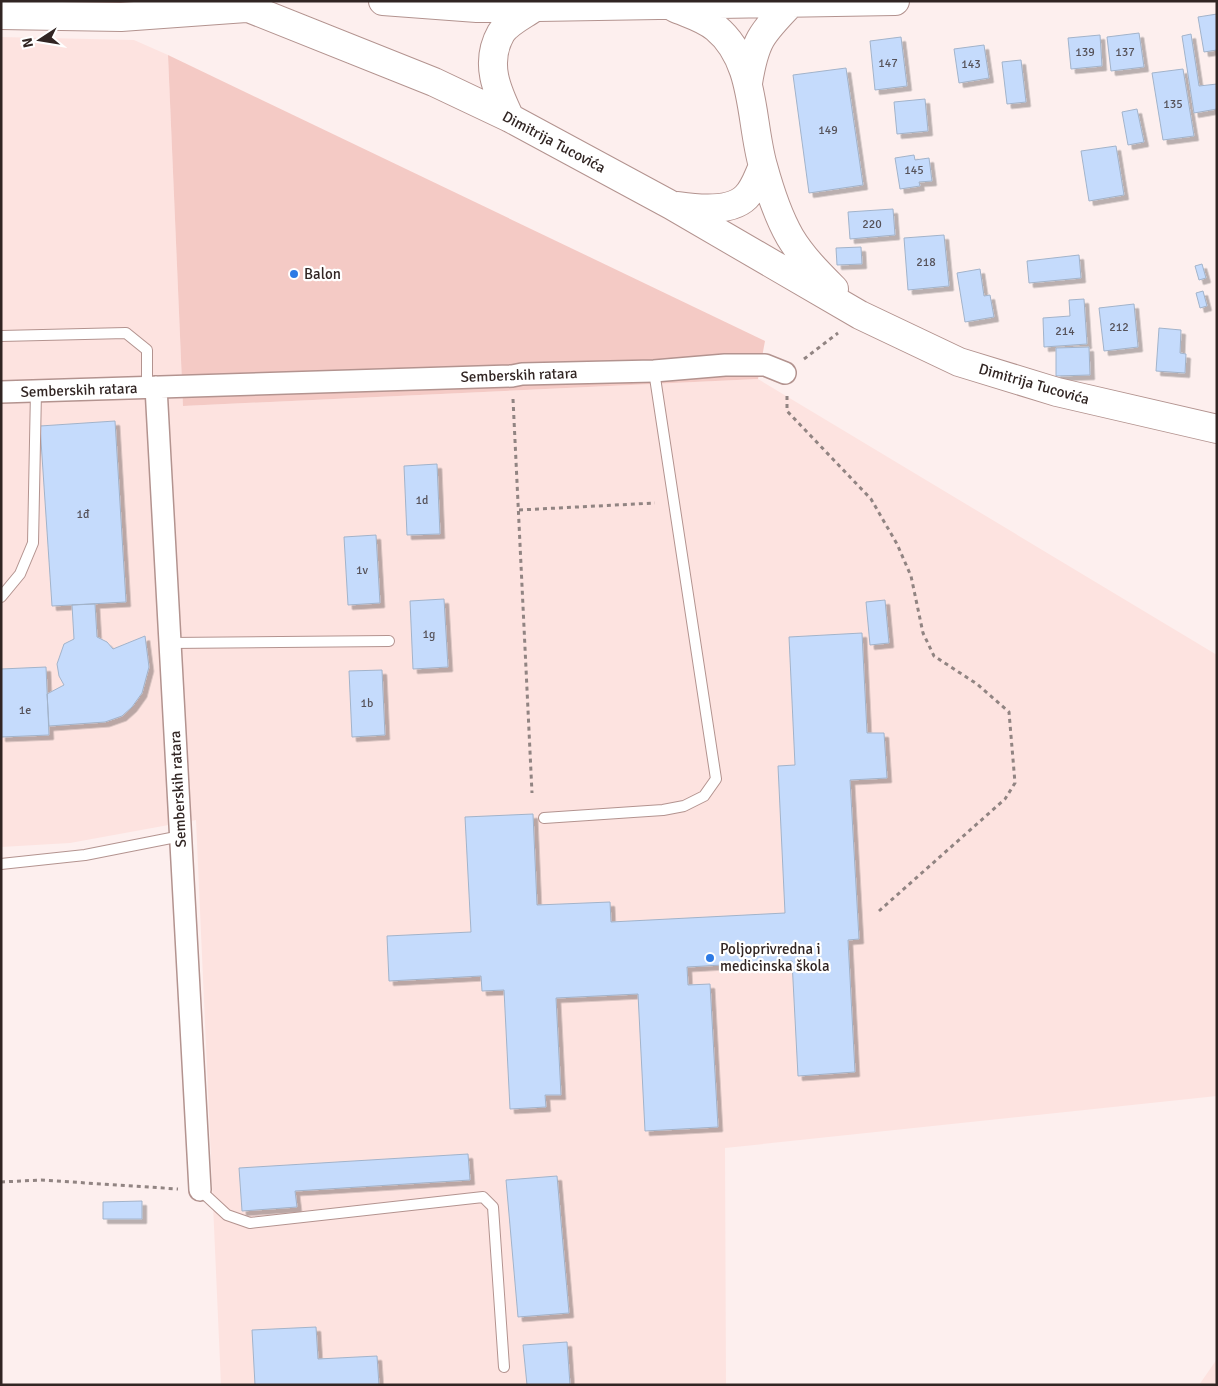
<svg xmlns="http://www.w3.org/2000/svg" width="1218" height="1386" font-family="Signika,sans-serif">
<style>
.built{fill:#fde3e0}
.green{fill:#f4cac5}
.building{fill:#c5dbfc;stroke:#a2b3ca;filter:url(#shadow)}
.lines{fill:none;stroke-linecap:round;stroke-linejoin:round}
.lane-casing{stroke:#b3938f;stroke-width:12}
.street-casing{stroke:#b3938f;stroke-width:24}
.secondary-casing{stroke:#b3938f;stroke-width:30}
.path{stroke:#918482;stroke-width:3;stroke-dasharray:4 4;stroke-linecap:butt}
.lane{stroke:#fff;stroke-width:10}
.street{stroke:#fff;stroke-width:21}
.secondary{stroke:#fff;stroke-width:28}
.poi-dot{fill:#2d7ae5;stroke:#fff;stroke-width:2}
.labels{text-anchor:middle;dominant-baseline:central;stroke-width:4.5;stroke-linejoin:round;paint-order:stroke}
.number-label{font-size:12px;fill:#565259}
.street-label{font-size:15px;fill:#312523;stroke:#fff}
.poi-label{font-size:15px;fill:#312523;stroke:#fff;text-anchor:start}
</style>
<defs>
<filter id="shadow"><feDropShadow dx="4.5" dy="4.5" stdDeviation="0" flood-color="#0004"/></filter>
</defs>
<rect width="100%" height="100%" fill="#fdefee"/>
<path class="built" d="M1,37L134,40L168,55L183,406L758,379L1217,655V1096L725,1148L726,1385H221L196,820L70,843L1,847Z
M1217,1359V1385H1199Z"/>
<path class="green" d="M168,55L765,341L758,379L183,406Z"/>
<path class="building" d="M1217,14V50L1204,52L1198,17Z
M1139,33L1144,67L1111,71L1107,37Z
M1191,34L1199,86L1217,84V109L1194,113L1182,36Z
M1100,35L1102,66L1071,69L1068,38Z
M901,37L907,86L875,90L870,41Z
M984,45L989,78L959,83L954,49Z
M1021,60L1026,102L1007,104L1002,62Z
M846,68L863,185L809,193L793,75Z
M1183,69L1194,136L1163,140L1152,73Z
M925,99L928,131L897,134L894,102Z
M1137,109L1144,142L1128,145L1122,112Z
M1116,146L1124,195L1089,201L1081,151Z
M914,155L915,160L929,158L932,181L919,182L920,186L900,189L895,158Z
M893,209L895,235L850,239L848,212Z
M944,235L949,286L908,290L904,238Z
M861,247L862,264L837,265L836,248Z
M1079,255L1081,278L1029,283L1027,261Z
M1202,264L1206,278L1199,280L1195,266Z
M980,269L984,296L990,295L994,317L965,322L957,273Z
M1203,291L1207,306L1200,308L1196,293Z
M1084,299L1087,344L1044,347L1043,318L1070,316L1069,300Z
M1134,304L1138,347L1104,351L1099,308Z
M1159,328L1181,330L1180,353L1186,354L1185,373L1156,371Z
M1089,347L1090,375L1056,376V348Z
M115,421L126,602L52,606L40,426Z
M437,464L440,534L407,535L404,466Z
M376,535L380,603L348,605L344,537Z
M444,599L448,667L413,669L410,601Z
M885,600L889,643L870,645L866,602Z
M95,604L97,637L107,642L113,649L145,636L149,667L142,693L132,707L122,716L105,722L49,726L47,694L64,685L59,676L57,664L64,644L74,639L72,605Z
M862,633L867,733H884L887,778L850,780L859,939L848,940L855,1072L798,1076L792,961L687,967L688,985L710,984L718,1127L645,1131L638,994L556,998L561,1095H545L546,1107L510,1109L504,990L482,991L481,976L389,981L387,936L471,932L465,817L533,814L537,905L610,902L611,922L785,913L778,766L795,765L789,637Z
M46,667L49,735L1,737V669Z
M382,670L385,735L352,737L349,671Z
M468,1154L470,1180L295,1191L297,1207L242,1211L239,1168Z
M557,1176L569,1313L518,1317L506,1180Z
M142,1201V1219H103V1202Z
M316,1327L318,1359L377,1356L379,1385H255L252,1330Z
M567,1342L570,1385H527L523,1345Z"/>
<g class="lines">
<g class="lane-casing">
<path id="lane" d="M1,336L126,333L147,350V388
M1,597L20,574L33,543L36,391
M170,643L389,641
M544,818L663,810L684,806L704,796L716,779L654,371
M1,864L85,855L181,836
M200,1190L227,1215L250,1223L483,1197L493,1207L504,1367"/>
</g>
<g class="street-casing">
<path id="street" d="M156,387L200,1190
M1,392L512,376L522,374L654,371L725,365H765L785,373"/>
</g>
<g class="secondary-casing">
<path id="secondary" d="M231,1L434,82L510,118L671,205L860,315L959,362L1057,392L1217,429
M383,1L477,8L895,1
M675,8C689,14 704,18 716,28C756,61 750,121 763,166C769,188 779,218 790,237C802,257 818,273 834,289
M1,15L121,17L246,8
M748,83C755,40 761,34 791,3
M510,118C497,91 484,63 501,33C508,22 524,15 535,7
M678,206C698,209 731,212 746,197C755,188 758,176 763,166"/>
</g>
<path class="path" d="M804,359L838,333
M787,396V411L871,499L897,544L911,576L923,633L934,656L977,684L1009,712L1015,783L1005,799L879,911
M513,399L532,793
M519,510L655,503
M1,1182L41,1180L178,1189"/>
<use href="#lane" class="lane"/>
<use href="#street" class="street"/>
<use href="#secondary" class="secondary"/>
</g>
<g class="poi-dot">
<circle cx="294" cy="274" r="5"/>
<circle cx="710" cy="958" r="5"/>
</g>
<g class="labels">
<g class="number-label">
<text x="1085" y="52">139</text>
<text x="1125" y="52">137</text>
<text x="888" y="63">147</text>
<text x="971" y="64">143</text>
<text x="1173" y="104">135</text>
<text x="828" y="130">149</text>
<text x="914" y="170">145</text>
<text x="872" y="224">220</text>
<text x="926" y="262">218</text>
<text x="1119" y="327">212</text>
<text x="1065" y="331">214</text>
<text x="422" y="500">1d</text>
<text x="83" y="514">1đ</text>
<text x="362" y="570">1v</text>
<text x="429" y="634">1g</text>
<text x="367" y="703">1b</text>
<text x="25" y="710">1e</text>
</g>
<g class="street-label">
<text transform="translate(554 142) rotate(28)">Dimitrija Tucovića</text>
<text transform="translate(519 375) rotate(-2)">Semberskih ratara</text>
<text transform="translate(1034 384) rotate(16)">Dimitrija Tucovića</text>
<text transform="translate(79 390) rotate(-2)">Semberskih ratara</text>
<text transform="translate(178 789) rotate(-93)">Semberskih ratara</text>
</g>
<g class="poi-label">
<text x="304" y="274">Balon</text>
<text x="720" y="949">Poljoprivredna i<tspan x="720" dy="17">medicinska škola</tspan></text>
</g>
</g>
<rect width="1218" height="1386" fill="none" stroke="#312523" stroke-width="5"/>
<g transform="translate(40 40) rotate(258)" stroke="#ffffff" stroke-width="4" paint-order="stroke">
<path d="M0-4L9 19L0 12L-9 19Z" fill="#312523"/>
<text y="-8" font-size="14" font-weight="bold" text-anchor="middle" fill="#312523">N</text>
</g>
</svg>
